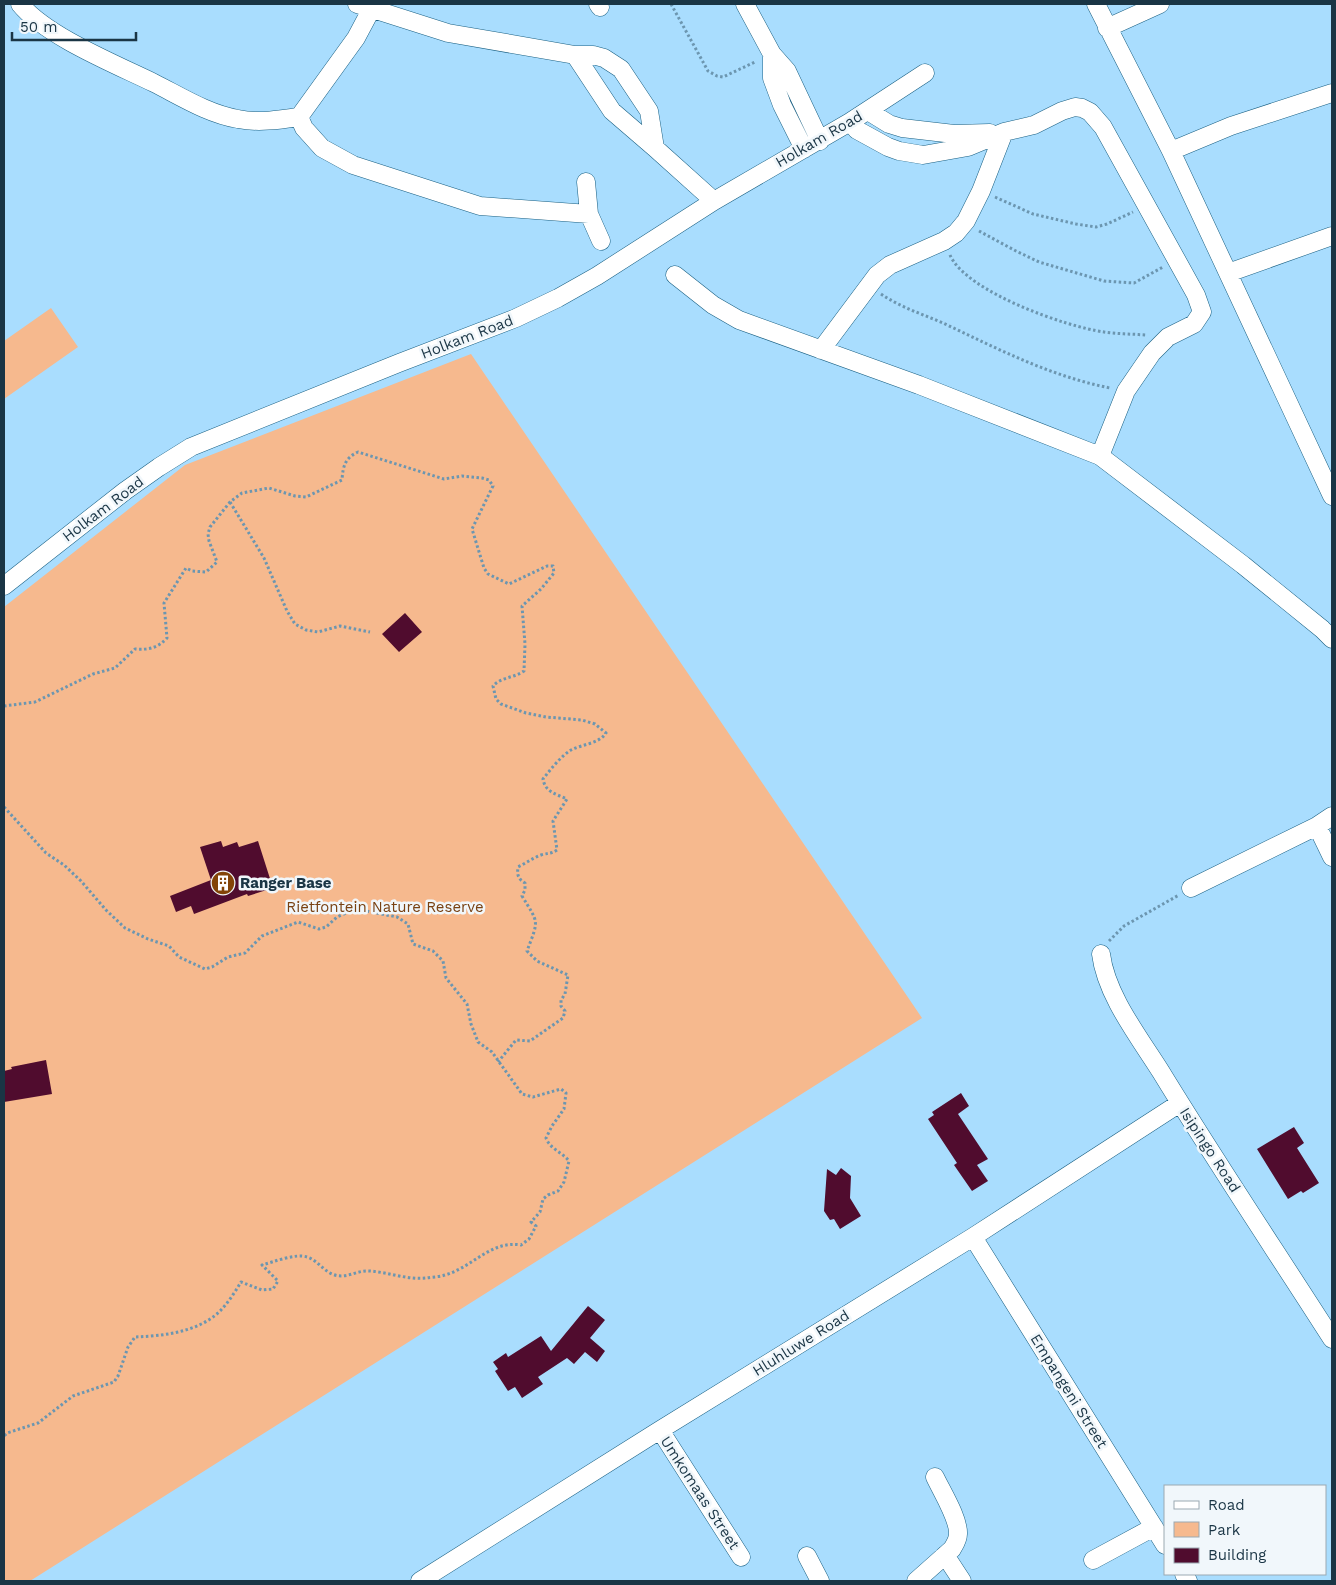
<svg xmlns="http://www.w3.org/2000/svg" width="1336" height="1585" font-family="'Work Sans',sans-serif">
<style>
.green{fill:#f6b98e}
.building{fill:#500c2e}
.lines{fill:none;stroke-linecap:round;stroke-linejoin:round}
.street-casing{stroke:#1a6083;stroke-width:19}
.path{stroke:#6c96b0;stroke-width:3;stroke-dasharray:2.5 2.5;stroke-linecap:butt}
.street{stroke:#fff;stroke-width:18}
.labels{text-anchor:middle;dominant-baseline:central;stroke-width:5;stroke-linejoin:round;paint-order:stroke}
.street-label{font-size:15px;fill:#1a3545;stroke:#f1f7fb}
.poi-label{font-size:15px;font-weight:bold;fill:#1a3545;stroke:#f1f7fb;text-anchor:start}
.park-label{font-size:15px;fill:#794213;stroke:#f1f7fb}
</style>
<rect width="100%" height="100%" fill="#a9ddfe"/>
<path class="green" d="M51,308L78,347L4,399V341Z
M471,354L922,1018L30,1581H4V607L185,465Z"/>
<path class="building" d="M405,613L422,632L399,652L382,634Z
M221,841L223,847L237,842L239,847L258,841L273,888L248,896L247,894L194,914L191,906L176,912L170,896L211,880L200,847Z
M46,1060L52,1094L4,1102V1071L12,1069L11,1067Z
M961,1093L969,1106L958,1114L988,1159L977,1165L988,1181L972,1191L954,1165L957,1163L928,1119L934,1115L932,1112Z
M1294,1127L1304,1143L1297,1148L1319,1183L1303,1193L1301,1191L1288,1199L1257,1149Z
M841,1168L851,1176L850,1198L861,1216L840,1229L834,1219L830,1220L824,1211L827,1169L836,1175Z
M588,1306L605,1320L590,1338L605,1351L597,1362L585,1352L574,1364L567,1358L538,1377L543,1384L522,1398L515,1387L508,1391L495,1371L498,1369L493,1362L506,1353L508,1357L541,1336L551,1351Z"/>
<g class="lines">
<g class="street-casing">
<path id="street" d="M20,4C46,36 115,64 154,83C180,96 208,114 238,119C258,123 279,120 299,117L356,38L372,8V4
M357,4L448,33L575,55H593L604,58L621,69L649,111L655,148
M598,4L600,7
M745,4L772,54L787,71L820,141
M1096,4L1171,151L1332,496
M1107,28L1160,4
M772,54V78L782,105L804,149
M575,55L612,111L655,148L714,201
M868,111L889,124L902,128L954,134L990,133
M299,117L304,128L322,148L353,165L480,206L589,214
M850,122L857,130L888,147L899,151L923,155L968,147L1004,132L1034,125L1062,111L1075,107L1082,108L1090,112L1103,127L1196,295L1202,312L1194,324L1168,337L1152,353L1126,391L1100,456
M1171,151L1231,126L1332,93
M586,182L589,214L601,241
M1228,273L1332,236
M675,275L713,305L739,320L919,385L1100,456L1243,565L1322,629L1332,639
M821,350L877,275L890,265L944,241L956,233L966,221L981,191L1004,132
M4,586L125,491L159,467L191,447L399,363L516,318L558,298L597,276L714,201L850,122L925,73
M1317,826L1332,857
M1191,888L1317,826L1332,816
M1101,954C1106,995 1139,1037 1161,1072C1216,1162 1275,1250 1332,1339
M973,1237L1165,1545
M660,1430L741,1557
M945,1555L962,1581
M807,1556L820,1581
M1093,1560L1154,1527
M1184,1574L1188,1581
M420,1581L660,1430L973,1237L1180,1103
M916,1581L952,1549C955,1544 958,1540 958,1534C959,1519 942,1492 935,1477"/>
</g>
<path class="path" d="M671,4L708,71L717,76L723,77L755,62
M995,197L1033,214L1076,224L1096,227L1107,224L1133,212
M979,231L1016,251L1039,262L1104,281L1134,283L1163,267
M950,255C966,292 1067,327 1104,332C1118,334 1132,334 1146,335
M881,294C900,307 922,314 943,323C998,349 1050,376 1110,388
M230,502L264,558L287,611L295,624L306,630L318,632L340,626L370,632
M4,706L35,702L93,674L115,668L135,649C148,650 158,648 167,638L164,603L186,568L192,571L206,572L217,562L209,541L208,534L210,527L230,502L242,493L269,488L295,496L306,497L342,480C343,466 345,458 358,452L444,479L462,476L482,478L489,480L493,486L472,529L484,568L488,574L509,584L547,566H553L554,573L541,589L522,606L525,644L524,671C514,678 501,677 493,686L496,699L501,704L526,713L546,717L582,720L595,724L606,733C599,744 582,744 571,750C560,757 551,769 543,779C545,792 556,794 567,799L553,821L557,850C551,854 547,853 541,855C533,858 526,863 518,867C517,875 518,879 525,883V890L522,896C539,924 539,919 527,951L537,961L568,975L565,994L561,1000V1006L565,1011L563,1018L530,1041L516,1040L498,1062
M4,807L46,853L64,865L81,881L106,910L125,928L148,939L169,946L179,957L205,969L212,967L228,957L245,953L262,936L298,922L319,929L326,927L337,917L356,909L397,917L408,924L413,944L433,951L443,961L446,978L467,1004L471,1024L478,1042L492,1052L522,1094L533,1097L561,1089L566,1093L564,1109L552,1126L546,1138C550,1149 562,1152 569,1161L564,1182L558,1191L548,1195L543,1199L540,1212L531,1222L536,1226L529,1239L521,1245C491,1240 473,1267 445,1275C439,1277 432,1277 426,1278C407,1280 388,1272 369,1271C356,1270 346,1280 332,1274C323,1270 317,1260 307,1257C296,1253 273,1262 262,1265L278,1281L273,1289L262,1290L241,1282C235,1292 228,1303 220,1311C199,1332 163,1336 135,1337L128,1347L118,1376L114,1382L73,1396L38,1423L7,1433L4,1436
M1109,941L1124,926L1179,895"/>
<use href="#street" class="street"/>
</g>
<defs>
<g id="building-disc" transform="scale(1.25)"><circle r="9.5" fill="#834407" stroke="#f1f7fb"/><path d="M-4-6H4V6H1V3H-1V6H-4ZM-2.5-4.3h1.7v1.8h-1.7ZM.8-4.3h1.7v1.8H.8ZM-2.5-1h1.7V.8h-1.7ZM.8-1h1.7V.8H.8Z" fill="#fff"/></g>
</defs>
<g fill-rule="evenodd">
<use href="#building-disc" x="223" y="883"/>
</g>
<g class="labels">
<g class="street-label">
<text transform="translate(819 139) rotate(-30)">Holkam Road</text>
<text transform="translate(467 337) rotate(-21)">Holkam Road</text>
<text transform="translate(103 509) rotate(-37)">Holkam Road</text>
<text transform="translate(1210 1150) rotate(57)">Isipingo Road</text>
<text transform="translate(801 1343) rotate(-32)">Hluhluwe Road</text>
<text transform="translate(1069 1391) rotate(58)">Empangeni Street</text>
<text transform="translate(700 1493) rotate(57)">Umkomaas Street</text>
</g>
<g class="poi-label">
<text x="240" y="883">Ranger Base</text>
</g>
<g class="park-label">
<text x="385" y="907">Rietfontein Nature Reserve</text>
</g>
</g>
<rect width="1336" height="1585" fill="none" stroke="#1a3545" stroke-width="10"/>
<rect x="1164" y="1485" width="162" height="90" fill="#f1f7fb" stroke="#9ba9b2"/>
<rect x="1174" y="1501" width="25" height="8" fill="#ffffff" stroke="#9ba9b2"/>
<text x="1208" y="1510" font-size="15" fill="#1a3545">Road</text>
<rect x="1174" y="1522" width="25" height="15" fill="#f6b98e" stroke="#9ba9b2"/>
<text x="1208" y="1535" font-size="15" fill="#1a3545">Park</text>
<rect x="1174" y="1548" width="25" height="15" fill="#500c2e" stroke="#9ba9b2"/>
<text x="1208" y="1560" font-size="15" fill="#1a3545">Building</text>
<path d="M12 32v8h124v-8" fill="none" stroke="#1a3545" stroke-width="2.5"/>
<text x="20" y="32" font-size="15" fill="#1a3545" stroke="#f1f7fb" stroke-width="4" paint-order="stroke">50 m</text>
</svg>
